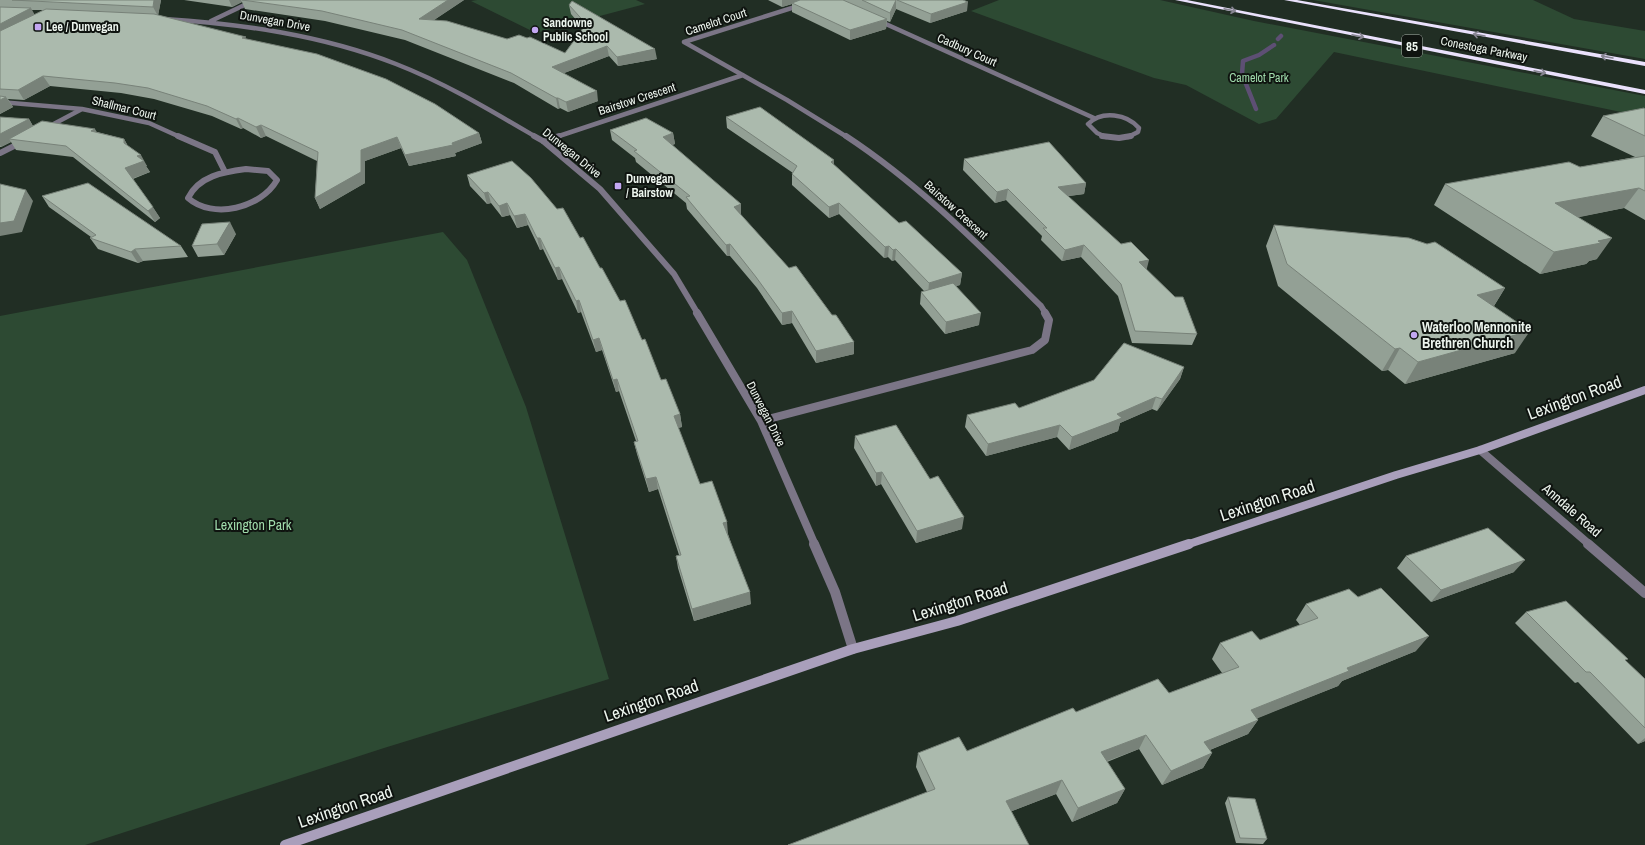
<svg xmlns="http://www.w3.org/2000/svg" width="1645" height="845" font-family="'Archivo Narrow',sans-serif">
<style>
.green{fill:#2d4a33}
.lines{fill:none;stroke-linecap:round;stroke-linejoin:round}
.stream{stroke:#5d4f74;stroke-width:4.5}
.minor-far3{stroke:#7b7586;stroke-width:4.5}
.minor-far2{stroke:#7b7586;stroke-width:6}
.minor-far1{stroke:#7b7586;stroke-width:8}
.minor{stroke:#7b7586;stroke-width:10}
.secondary-far1{stroke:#a99fbb;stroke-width:8}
.secondary{stroke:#a99fbb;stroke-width:10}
.motorway{fill:#eae1fc;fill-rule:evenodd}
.wall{fill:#93a095;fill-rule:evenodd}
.shaded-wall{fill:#788279}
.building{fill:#abbaad;stroke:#788279}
.oneway{stroke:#878592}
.poi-dot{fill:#c3a7f2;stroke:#0f1410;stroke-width:1.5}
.labels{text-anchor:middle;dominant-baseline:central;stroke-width:4;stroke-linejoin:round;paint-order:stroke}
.far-street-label{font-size:12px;fill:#edf5ee;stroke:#0f1410}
.far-poi-label{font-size:12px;font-weight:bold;fill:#edf5ee;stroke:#0f1410;text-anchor:start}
.far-park-label{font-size:12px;fill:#a0dcac;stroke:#0f1410}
.shield{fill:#0f1410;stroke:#aab2ab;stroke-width:1}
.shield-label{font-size:13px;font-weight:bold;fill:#edf5ee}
.poi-label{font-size:14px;font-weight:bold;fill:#edf5ee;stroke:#0f1410;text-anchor:start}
.street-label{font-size:14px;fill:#edf5ee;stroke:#0f1410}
.park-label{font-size:14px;fill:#a0dcac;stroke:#0f1410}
.near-street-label{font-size:17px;fill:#edf5ee;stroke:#0f1410}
</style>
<rect width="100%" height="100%" fill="#212e24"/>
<path class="green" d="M477,0H636L645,4L536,33L471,1Z
M999,0H1160L1254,21L1645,96V117L1334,52L1276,119L1259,124L1186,85L1154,78L971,11Z
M1313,0H1533L1574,19L1645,31V59Z
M443,232L467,260L526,407L609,679L384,748L85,845H0V316Z"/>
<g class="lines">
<path class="stream" d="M1278,39L1281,36
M1256,109L1242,74L1243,61L1259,55L1274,45"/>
<path class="minor-far3" d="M817,0L684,42L787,100L847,137
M164,19C242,24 322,35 396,64C445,83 490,110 536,137
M877,20L1094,118
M211,21L255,0
M0,102L82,109L149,123L180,137
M48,127L82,109
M556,137L743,75
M1106,137L1097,133L1088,124C1102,110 1127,114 1139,128L1138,132L1128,137"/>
<path class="minor-far2" d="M178,136L215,152L225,172
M534,136L543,141L600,189L674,274L698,314
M846,136C919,184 979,245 1041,306L1046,314
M1102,136L1119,138L1131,136
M543,141L559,136
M0,153L22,142
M246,169L268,171L277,180C261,208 213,220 188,198C199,176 223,172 246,169Z"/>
<path class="minor-far1" d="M697,313L761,421L815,545
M761,421L1032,350L1045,340L1049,320L1045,313
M1480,450L1590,545"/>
<path class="minor" d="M814,544L835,592L853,649
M1588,544L1645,593"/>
<path class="secondary-far1" d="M1186,545L1396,475L1480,450L1645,390"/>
<path class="secondary" d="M285,845L853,649L957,621L1189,544"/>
<path class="motorway" d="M1175,0H1187L1645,90V94Z
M1284,0H1297L1645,62V66Z"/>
</g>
<path class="wall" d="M0,0H161L158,15L247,39L479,133L482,143L455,153L456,156L409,166L401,148L365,161V183L320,209L315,198L317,161L266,136L261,138L243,128L241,129L212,116L154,99L121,93L50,86L24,100L8,99L13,107L0,114ZM31,10H43L34,15Z
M184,0H464L434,20L507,39L527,38L565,53L583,28L571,14L569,5L657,59L618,66L609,56L564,73L598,101L568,112L560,108L558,109L514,83L405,40L325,21L245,9L242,2L232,7Z
M768,0H963L967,11L930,23L896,9L890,22L887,21L886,29L850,40L792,12V4L782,7Z
M1645,109V220L1624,208L1578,217L1597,259L1589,261L1586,264L1540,274L1434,205L1445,184L1580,167L1635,157L1591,136L1603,116Z
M0,117L29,119L33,126L97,132L124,139L128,146L147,166H146L150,172L133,179L160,218L155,222L73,157L16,150L11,142L1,147H0Z
M726,117L834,165L899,223L962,273L960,285L956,286L979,325L945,334L920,304L921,292L924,291L895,260L892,261L888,257L884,258L839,214L829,218L792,185V174L793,173L727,128Z
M610,130L673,133L675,144L672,145L741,215L854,354L816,363L792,323L782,325L757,288L730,256H727L687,209L686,203L636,162L635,158L612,140Z
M964,159L1086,183L1084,194L1068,196L1146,269L1197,334L1192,345L1132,343L1118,296L1081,257L1062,261L1041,240L1042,236L1006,200L995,203L963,170Z
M467,175L580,238L600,268L642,340L661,380L680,414L682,427L678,428L700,484L728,534L751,604L694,621L678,568L676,556L679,555L658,489L649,492L637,454L634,442L636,441L619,391L616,392L602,350L596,352L581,312L578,313L562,279L558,280L543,249L540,250L528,225L517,228L510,215L502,217L491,203L487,204L470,186Z
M42,196L181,246L188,257L143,261L138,263L98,249L90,238L91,237L49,207Z
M1274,225L1505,288L1494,306L1515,353L1405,384L1388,370L1382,371L1278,286L1266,246Z
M236,234L224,255L198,257L192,246Z
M1184,367L1180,379L1157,411L1152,409L1120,423L1118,431L1069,450L1057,437L986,456L965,427L967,415L1019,408Z
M855,436L962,529L916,543L881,484L876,486L854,448Z
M1406,556L1514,572L1431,602L1397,568Z
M1358,597L1416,651L1342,681L1338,686L1257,718L1258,720L1248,734L1210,750L1212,753L1203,768L1162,785L1139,749L1107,762L1125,789L1117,803L1072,822L1056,794L1012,811L927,792L916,767L918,753L967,751L1076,712L1169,693L1222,673L1212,659L1220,643L1260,640L1300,625L1296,620L1306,604Z
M1526,612L1626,661L1645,679V741L1638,744L1578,682L1575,683L1515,623Z
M1228,797L1267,839L1263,844L1236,843L1225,803Z"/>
<path class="shaded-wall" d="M154,0H161L158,16L153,7Z
M229,0H241L242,2L232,7Z
M448,0H464L422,28L419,19Z
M782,0H806L792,3V4L782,7Z
M896,0V9L890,22V13Z
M968,2L967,11L930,23L931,14Z
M31,8L36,17L0,36V24Z
M887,19L886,29L850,40V30Z
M607,46L609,56L554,77L552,67Z
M655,49L657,59L618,66L617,57Z
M43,76L50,86L24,100L18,90Z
M597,91L598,101L568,112L566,102Z
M6,97L13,107L0,114V100Z
M556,98H558L560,108L558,109Z
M238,118L243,128L241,129L236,119Z
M29,119L35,130L9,139L11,142L1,147L0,145V134Z
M261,125L266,136L261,138L256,127Z
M95,129L101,139L91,131Z
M479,133L482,143L455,153L456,156L409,166L405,155L452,143Z
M673,133L675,144L664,147L663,137Z
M397,137L401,148L365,161V183L320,209L315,198L361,150Z
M124,139L130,150L124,143Z
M141,155L147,166H146L150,172L131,179L125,168L137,156Z
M834,160V171L831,162Z
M1086,183L1084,194L1056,198L1058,187Z
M1639,188L1624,208L1541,225L1555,203Z
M1008,189L1006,200L995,203L997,192Z
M26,190L33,201L22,232L0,236V223Z
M488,192L491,203L487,204L484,193Z
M507,203L510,215L502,217L499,206Z
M839,203V214L829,218V207Z
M741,204V215L734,207Z
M153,207L160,218L155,222L148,211Z
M525,214L528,225L517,228L514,216Z
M230,222L236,234L224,255L217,244Z
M537,238H540L543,249L540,250Z
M1612,238L1597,259L1589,261L1586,264L1540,274L1554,252L1598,241Z
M730,244V256H727L726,245Z
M1084,245L1081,257L1062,261L1065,250Z
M889,246L888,257L884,258L885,247Z
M135,249L143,261L138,263L131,252Z
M896,249L895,260L892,261L893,250Z
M1149,260L1146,272L1139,262Z
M559,267L562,279L558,280L555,268Z
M962,273L960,285L928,294L929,283Z
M1505,288L1492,309L1477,295Z
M579,300L581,312L578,313L576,301Z
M792,311V323L782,325V313Z
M981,313L979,325L945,334L946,322Z
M1530,331L1515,353L1405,384L1418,362Z
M599,338L602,350L596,352L593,340Z
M854,342V354L816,363V351Z
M1400,348L1388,370L1382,371L1395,349Z
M1184,367L1180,379L1157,411L1162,399Z
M617,379L619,391L616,392L613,380Z
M1156,397L1152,409L1120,423L1118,431L1069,450L1072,437L1117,414Z
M680,414L682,427L676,428L674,416Z
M1060,425L1057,437L986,456L988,444Z
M882,472L881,484L876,486V473Z
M656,477L658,489L649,492L646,479Z
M964,517L962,529L916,543L917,531Z
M727,522L728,534L725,535L723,523Z
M1525,560L1514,572L1431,602L1441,590Z
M750,592L751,604L694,621L692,609Z
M1429,636L1416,651L1342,681L1338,686L1241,725L1251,710L1347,668Z
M1258,720L1248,734L1195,756L1204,742Z
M1146,735L1139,749L1094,766L1101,752Z
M1645,738V741L1638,744Z
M1212,753L1203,768L1162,785L1171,771Z
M1062,780L1056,794L1002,815L1006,801Z
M1125,789L1117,803L1072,822L1078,808Z"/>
<path class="building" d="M12,0H154L153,7Z
M242,0H448L419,19L447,21L507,39L519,35L527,38L530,37L565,53L584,27H589L569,5L572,1L655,49L617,57L607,46L552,67L597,91L566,102L558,98H556L511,73L402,30L322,11Z
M800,0H843L887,19L850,30L792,3Z
M862,0H896L890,13Z
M897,0H963L968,2L931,14Z
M0,7L31,8L0,24Z
M46,9L154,14L246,37L242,38L317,54L386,79L435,104L479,133L452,143L453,145L405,155L397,137L361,150V172L315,198L318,152L261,125L256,127L238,118L236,119L207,106L148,88L115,83L43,76L18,90L0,89V31Z
M0,96L6,97L0,100Z
M760,107L834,160L831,162L899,223L906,221L962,273L929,283L896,249L893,250L889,246L885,247L839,203L829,207L792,174L797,166L726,117Z
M1644,108L1645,109V136L1603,116Z
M0,117L29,119L0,134Z
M646,118L673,133L663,137L741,204L734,207L789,268L796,266L832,315H836L854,342L816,351L792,311L782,313L756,277L730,244L726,245L686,197L690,196L634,151L637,150L610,130Z
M42,121L95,129L91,131L124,139V143L141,155L137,156L144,161L125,168L153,207L148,211L66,146L9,139Z
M1049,142L1086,183L1058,187L1121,244L1131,242L1149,260L1139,262L1175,297H1183L1197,334L1135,331L1121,284L1084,245L1065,250L1043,228H1047L1008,189L997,192L964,159Z
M1645,156V191L1639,188L1555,203L1612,238L1598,241L1601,243L1554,252L1445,184L1569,162L1580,167Z
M512,161L531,178L557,209L563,208L580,238L583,237L600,268H602L620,301L625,300L642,340L645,339L661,380L666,379L680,414L674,416L700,484L712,481L727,522L723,523L750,592L692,609L676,556L681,555L656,477L646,479L634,442L638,441L617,379L613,380L599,338L593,340L579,300L576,301L559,267L555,268L540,238H537L525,214L514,216L507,203L499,206L488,192L484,193L467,175Z
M88,183L181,246L135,249L131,252L90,238L96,235L42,196Z
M0,184L26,190L14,221L0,223Z
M230,222L217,244L192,246L202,224Z
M1274,225L1409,238L1427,244L1435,242L1505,288L1477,295L1530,331L1418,362L1400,348L1395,349L1287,264Z
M953,283L981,313L946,322L921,292Z
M1124,343L1184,367L1162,399L1156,397L1117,414L1122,418L1072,437L1060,425L988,444L967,415L1015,403L1019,408L1094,380Z
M896,425L930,479L938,476L964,517L917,531L882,472L876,473L855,436Z
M1488,528L1525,560L1441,590L1406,556Z
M1381,588L1429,636L1347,668L1349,671L1251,710L1258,720L1204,742L1212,753L1171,771L1146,735L1101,752L1125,789L1078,808L1062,780L1006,801L1029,845H788L935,789L918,753L959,737L967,751L1073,708L1076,712L1158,679L1169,693L1239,667L1220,643L1252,631L1260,640L1318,618L1306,604L1349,589L1358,597Z
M1566,601L1628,659L1625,660L1645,679V728L1590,672H1586L1526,612Z
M1228,797L1255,799L1267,839L1240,838Z"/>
<defs><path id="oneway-shaft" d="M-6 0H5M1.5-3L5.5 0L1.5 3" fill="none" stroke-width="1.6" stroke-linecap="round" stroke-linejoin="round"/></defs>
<g class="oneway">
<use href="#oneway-shaft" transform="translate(1230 10) rotate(11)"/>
<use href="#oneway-shaft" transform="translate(1479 35) rotate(-170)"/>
<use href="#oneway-shaft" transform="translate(1358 36) rotate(11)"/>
<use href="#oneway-shaft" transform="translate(1607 57) rotate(-170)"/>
<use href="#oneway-shaft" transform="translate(1540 72) rotate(11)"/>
</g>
<g class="poi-dot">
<rect x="34" y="23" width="8" height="8" rx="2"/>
<circle cx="535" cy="30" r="4"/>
<rect x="614" y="182" width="8" height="8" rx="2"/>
<circle cx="1414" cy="335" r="4"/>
</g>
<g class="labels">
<g class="far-street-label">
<text transform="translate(275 21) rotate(10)">Dunvegan Drive</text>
<text transform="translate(716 22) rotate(-18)">Camelot Court</text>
<text transform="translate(1484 49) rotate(11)">Conestoga Parkway</text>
<text transform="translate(967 50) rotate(24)">Cadbury Court</text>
<text transform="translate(637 99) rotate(-18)">Bairstow Crescent</text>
<text transform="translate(124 108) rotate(14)">Shallmar Court</text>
<text transform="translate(572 153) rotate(39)">Dunvegan Drive</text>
<text transform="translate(956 210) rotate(42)">Bairstow Crescent</text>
<text transform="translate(766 414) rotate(63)">Dunvegan Drive</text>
</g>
<g class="far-poi-label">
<text x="543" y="23">Sandowne<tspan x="543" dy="14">Public School</tspan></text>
<text x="46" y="27">Lee / Dunvegan</text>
<text x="626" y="179">Dunvegan<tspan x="626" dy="14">/ Bairstow</tspan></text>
</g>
<g class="far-park-label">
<text x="1259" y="78">Camelot Park</text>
</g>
<rect class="shield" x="1402" y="35" width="20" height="22" rx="3"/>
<g class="shield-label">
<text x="1412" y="46">85</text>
</g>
<g class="poi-label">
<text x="1422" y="327">Waterloo Mennonite<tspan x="1422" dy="16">Brethren Church</tspan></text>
</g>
<g class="street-label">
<text transform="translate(1572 510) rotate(41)">Anndale Road</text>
</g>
<g class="park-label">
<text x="253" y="525">Lexington Park</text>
</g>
<g class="near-street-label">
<text transform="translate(1574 397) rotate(-20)">Lexington Road</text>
<text transform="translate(1267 500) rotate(-18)">Lexington Road</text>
<text transform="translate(960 601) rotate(-17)">Lexington Road</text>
<text transform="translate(651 700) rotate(-19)">Lexington Road</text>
<text transform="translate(345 806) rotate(-19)">Lexington Road</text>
</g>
</g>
</svg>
